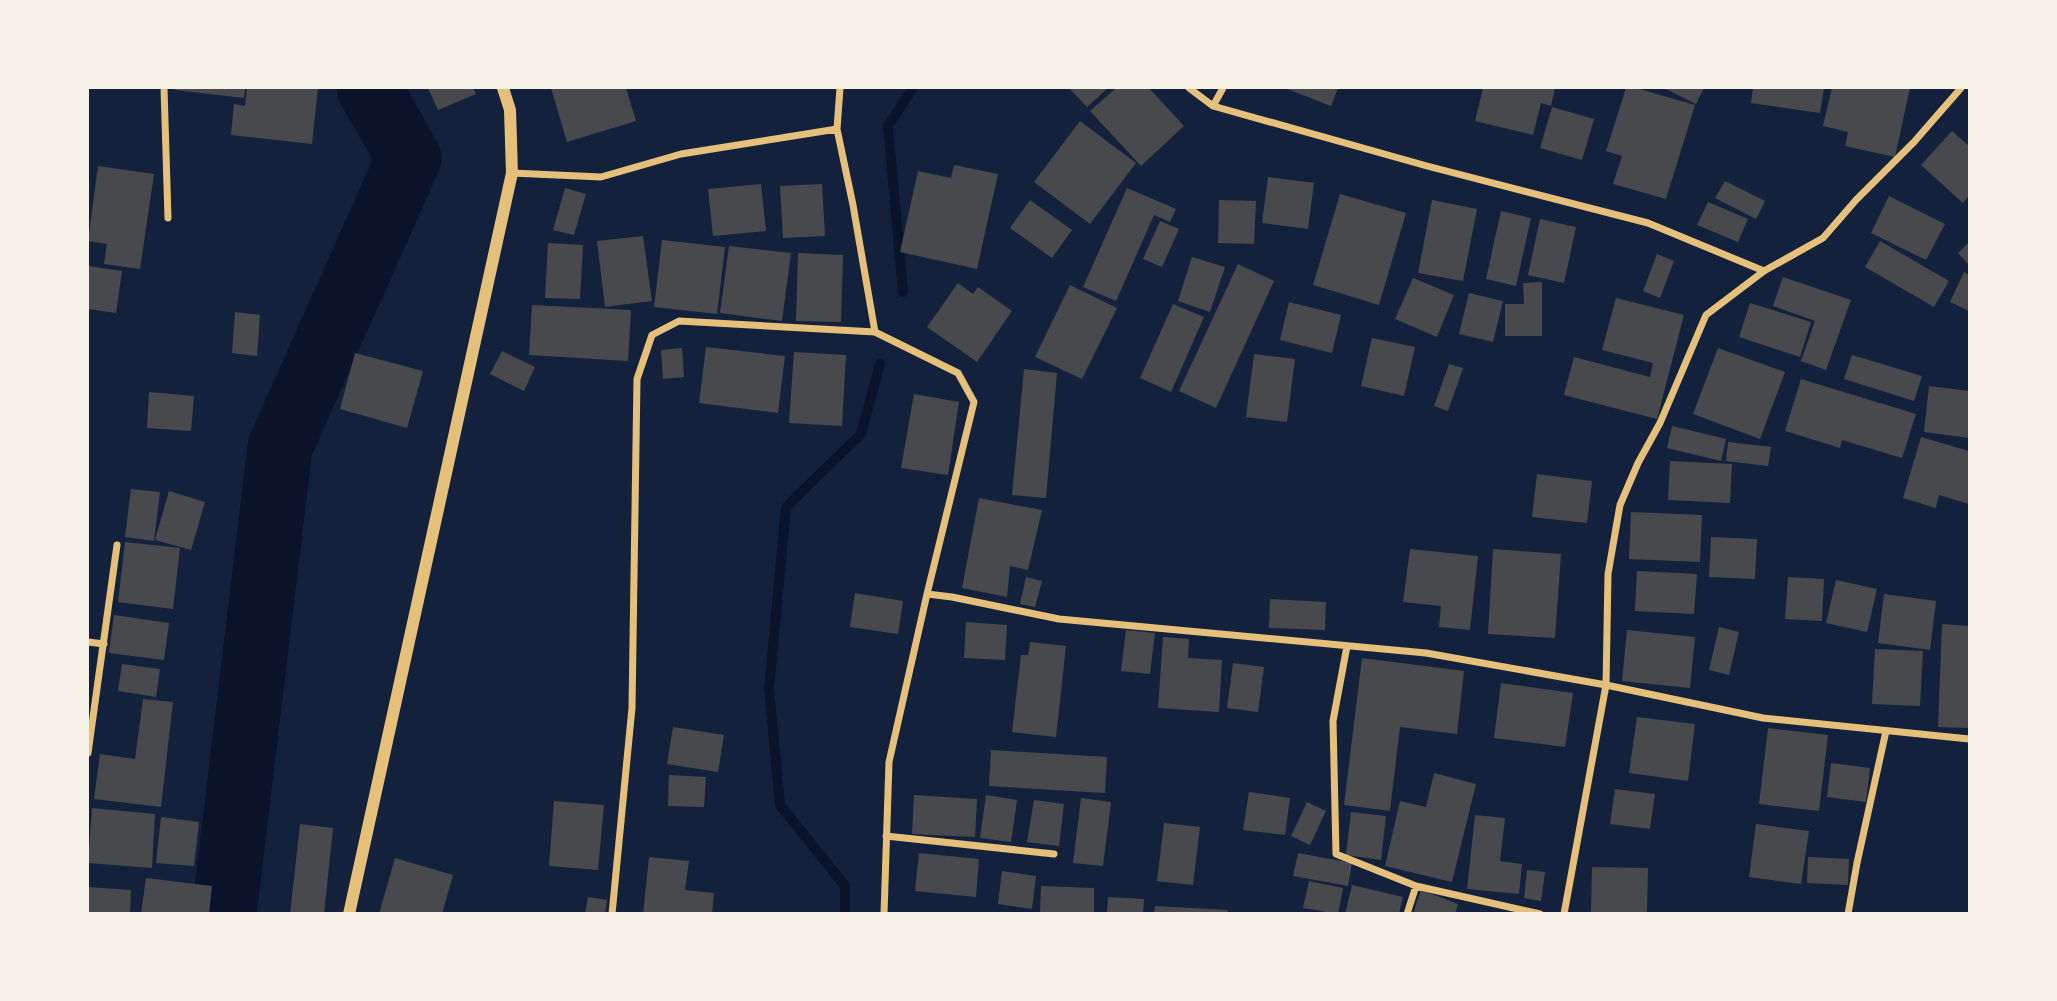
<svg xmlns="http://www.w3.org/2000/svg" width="2057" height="1001" font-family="Manrope,sans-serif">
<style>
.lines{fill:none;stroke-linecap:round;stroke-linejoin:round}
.stream{stroke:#0b132b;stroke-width:10}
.river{stroke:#0b132b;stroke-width:65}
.building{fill:#48494c}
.minor{stroke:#e5c07b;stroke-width:7}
.tertiary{stroke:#e5c07b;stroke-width:12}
</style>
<rect width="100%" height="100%" fill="#14213d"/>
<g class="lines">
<path class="stream" d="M903,292L888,126L913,88
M845,914V886L780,805L769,689L786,507L861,434L880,364"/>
<path class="river" d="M224,914L280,447L409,158L369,88"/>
</g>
<path class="building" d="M175,88H245L244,98L175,90Z
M247,88H318L312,144L231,135L234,104L245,106Z
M428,88H473L476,94L438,110Z
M551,88H626L636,121L567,142Z
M1069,88H1108L1087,107Z
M1116,88H1149L1184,126L1141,166L1090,111Z
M1285,88H1338L1331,106Z
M1483,88H1555L1551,106L1541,103L1533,135L1475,121Z
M1626,88H1636L1695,105L1666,199L1613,184L1622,156L1606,151Z
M1664,88H1704L1696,104Z
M1753,88H1824L1820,113L1751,103Z
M1832,88H1910L1895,157L1845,146L1848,132L1823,126Z
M1552,107L1594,119L1582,160L1540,148Z
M1080,121L1136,163L1090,224L1034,182Z
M1952,131L1969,146V196L1963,203L1921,165Z
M954,165L998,174L977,269L900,252L918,171L951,178Z
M98,166L154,174L140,269L104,264L107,244L88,241Z
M1268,177L1314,183L1308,229L1262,223Z
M1725,181L1765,201L1756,219L1715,198Z
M761,184L766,231L713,236L708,189Z
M822,184L825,236L783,238L780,186Z
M565,188L586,194L574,235L553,230Z
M1127,188L1176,209L1170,222L1154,215L1116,301L1083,287Z
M1340,194L1406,213L1379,305L1313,285Z
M1889,196L1945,224L1926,260L1871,233Z
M1030,200L1072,230L1052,258L1010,228Z
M1219,200L1256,201L1254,244L1218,243Z
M1432,200L1477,209L1463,281L1418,273Z
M1708,202L1748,219L1738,242L1697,225Z
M1501,211L1531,218L1516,286L1486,279Z
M1540,219L1576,227L1564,283L1528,275Z
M1160,221L1179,229L1162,267L1143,259Z
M643,236L652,301L605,307L597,241Z
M662,240L725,247L717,314L654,307Z
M1880,241L1949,281L1934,307L1865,267Z
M1969,242V265L1958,253Z
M548,243L583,245L580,299L545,298Z
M729,246L791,253L782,321L720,313Z
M798,253L843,255L841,322L796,321Z
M1657,254L1674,261L1660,298L1643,291Z
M1192,257L1225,267L1210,312L1178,301Z
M1238,264L1274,281L1216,408L1179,391Z
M88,266L122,271L116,313L88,309Z
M1964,272L1969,275V311L1950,302Z
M1783,277L1851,300L1826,370L1801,361L1815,321L1773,306Z
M1413,278L1454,295L1437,337L1395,319Z
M1542,282V336H1505V304H1524L1523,283Z
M958,283L973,294L978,287L1012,311L977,362L927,327Z
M1070,285L1117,308L1082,379L1035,357Z
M1469,293L1503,301L1493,342L1459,334Z
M1616,298L1684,315L1657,419L1564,395L1574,357L1650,377L1653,363L1602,350Z
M1289,302L1341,315L1332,353L1280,340Z
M1750,303L1811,322L1800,357L1739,337Z
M1173,304L1204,317L1171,392L1140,378Z
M532,305L631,310L628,361L529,355Z
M235,312L260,315L257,356L232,353Z
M1372,338L1415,347L1404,396L1361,386Z
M706,347L785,356L778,413L699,403Z
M682,348L684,377L663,379L661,350Z
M1718,348L1785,372L1760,439L1693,414Z
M502,351L535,367L524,391L490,374Z
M794,352L846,355L842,426L789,423Z
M355,353L423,371L407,428L340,409Z
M1254,354L1295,359L1287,422L1246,417Z
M1852,355L1922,376L1914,401L1844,379Z
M1449,364L1463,368L1448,411L1434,406Z
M1024,369L1057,373L1046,498L1012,495Z
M1801,379L1916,414L1902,458L1842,440L1840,448L1785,431Z
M1929,386L1969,391V438L1924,432Z
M149,392L194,396L191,431L147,428Z
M914,394L959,402L948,475L901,468Z
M1672,426L1726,439L1721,461L1667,448Z
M1921,437L1969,451V504L1939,495L1936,508L1903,498Z
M1728,442L1771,447L1768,466L1726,461Z
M1670,461L1732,464L1730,503L1668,500Z
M1537,474L1592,481L1587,523L1532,517Z
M131,489L160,492L154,541L125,537Z
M169,491L205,502L191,550L155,540Z
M979,498L1042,510L1028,570L1010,566L1007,597L962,588Z
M1631,512L1702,515L1700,562L1629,559Z
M1711,537L1757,539L1755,579L1709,577Z
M125,542L180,548L173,609L118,602Z
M1410,549L1478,556L1470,630L1439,627L1441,606L1403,602Z
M1493,549L1561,554L1555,638L1488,634Z
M1637,571L1697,574L1694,614L1635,611Z
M1026,577L1042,581L1035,607L1020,604Z
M1788,577L1824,579L1822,621L1785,619Z
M1836,580L1877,589L1867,632L1826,623Z
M855,593L903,601L898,634L850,627Z
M1884,594L1936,601L1930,650L1878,643Z
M1270,599L1326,602L1325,630L1269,628Z
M114,615L169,623L164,660L109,653Z
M966,622L1007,625L1005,660L964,658Z
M1942,624L1969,626V728L1938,727Z
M1719,627L1739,632L1729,675L1709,670Z
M1126,630L1155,633L1150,674L1121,671Z
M1627,630L1695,637L1690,688L1622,681Z
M1163,637L1189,639L1188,658L1222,660L1219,712L1158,708Z
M1030,642L1066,646L1056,737L1012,732L1021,655H1028Z
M1875,649L1923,651L1920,706L1872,704Z
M1362,658L1464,671L1457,734L1400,727L1390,811L1344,805Z
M1233,663L1264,667L1258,712L1227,708Z
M122,664L160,669L156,697L118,691Z
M1501,683L1573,693L1565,747L1494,738Z
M143,699L173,702L161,807L94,799L100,754L135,759Z
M1637,717L1695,724L1688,781L1629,773Z
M673,727L724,735L718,772L667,764Z
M1768,728L1828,735L1819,811L1759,804Z
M991,750L1107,757L1105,793L989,786Z
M1831,763L1870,768L1866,802L1827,797Z
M1434,773L1476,784L1452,882L1385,866L1400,801L1426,807Z
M669,775L706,777L704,807L668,806Z
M1615,789L1655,794L1650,829L1610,824Z
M1249,792L1290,798L1285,835L1243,830Z
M914,795L977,799L975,837L912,834Z
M986,795L1017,800L1011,842L980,838Z
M1081,798L1111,802L1103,866L1073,863Z
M1034,800L1064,804L1059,846L1027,842Z
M554,801L604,805L598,870L549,866Z
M1307,802L1326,811L1310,845L1291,836Z
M92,808L155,814L152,868L88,863Z
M1351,812L1386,816L1381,860L1346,855Z
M1475,815L1505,818L1500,861L1522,864L1519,894L1467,889Z
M161,817L199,822L194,866L156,863Z
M1164,823L1200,827L1193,885L1157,881Z
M300,824L333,828L324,914H290Z
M1756,824L1809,831L1801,884L1749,877Z
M919,853L979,859L976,897L915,891Z
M1298,853L1352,863L1348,886L1293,876Z
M649,857L689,861L685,890L714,893L712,914H643Z
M1808,857L1849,859L1848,885L1807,883Z
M395,858L453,875L442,914H379Z
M1592,867L1648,868L1647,913L1591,912Z
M1527,870L1545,872L1541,901L1524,898Z
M1002,871L1036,876L1032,909L998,904Z
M146,878L212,886L209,914H141Z
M1309,881L1343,888L1338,914L1303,908Z
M1352,885L1403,897L1399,914H1345Z
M1041,886L1094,888V914H1040Z
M88,887L131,890L130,914H88Z
M1421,890L1458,904L1455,914H1413Z
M588,897L607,900L605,914H585Z
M1108,897L1144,899L1143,914H1107Z
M1155,906L1228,910L1227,914H1154Z"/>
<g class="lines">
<path class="minor" d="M164,88L168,218
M840,88L837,129L853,205L875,332L958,373L974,402L927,594
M1189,88L1213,106L1427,166L1648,223L1764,271
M1213,106L1223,88
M512,173L601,177L681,154L837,129
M88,642L104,644
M1347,646L1333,721L1336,854L1416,886
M88,753L117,545
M886,836L1054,854
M612,914L632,708L637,379L652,335L679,321L875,332
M884,914L889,762L927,594L952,597L1059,619L1426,653L1606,685L1763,718L1969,739
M1407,914L1416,886L1540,914
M1564,914L1606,685L1608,574L1620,505L1638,463L1660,423L1706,315L1764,271L1823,238L1856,200L1914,142L1961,88
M1848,914L1857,863L1886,731"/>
<path class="tertiary" d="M349,914L512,173L510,110L503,88"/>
</g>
<rect width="2057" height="1001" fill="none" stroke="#f6f1e7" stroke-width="178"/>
</svg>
